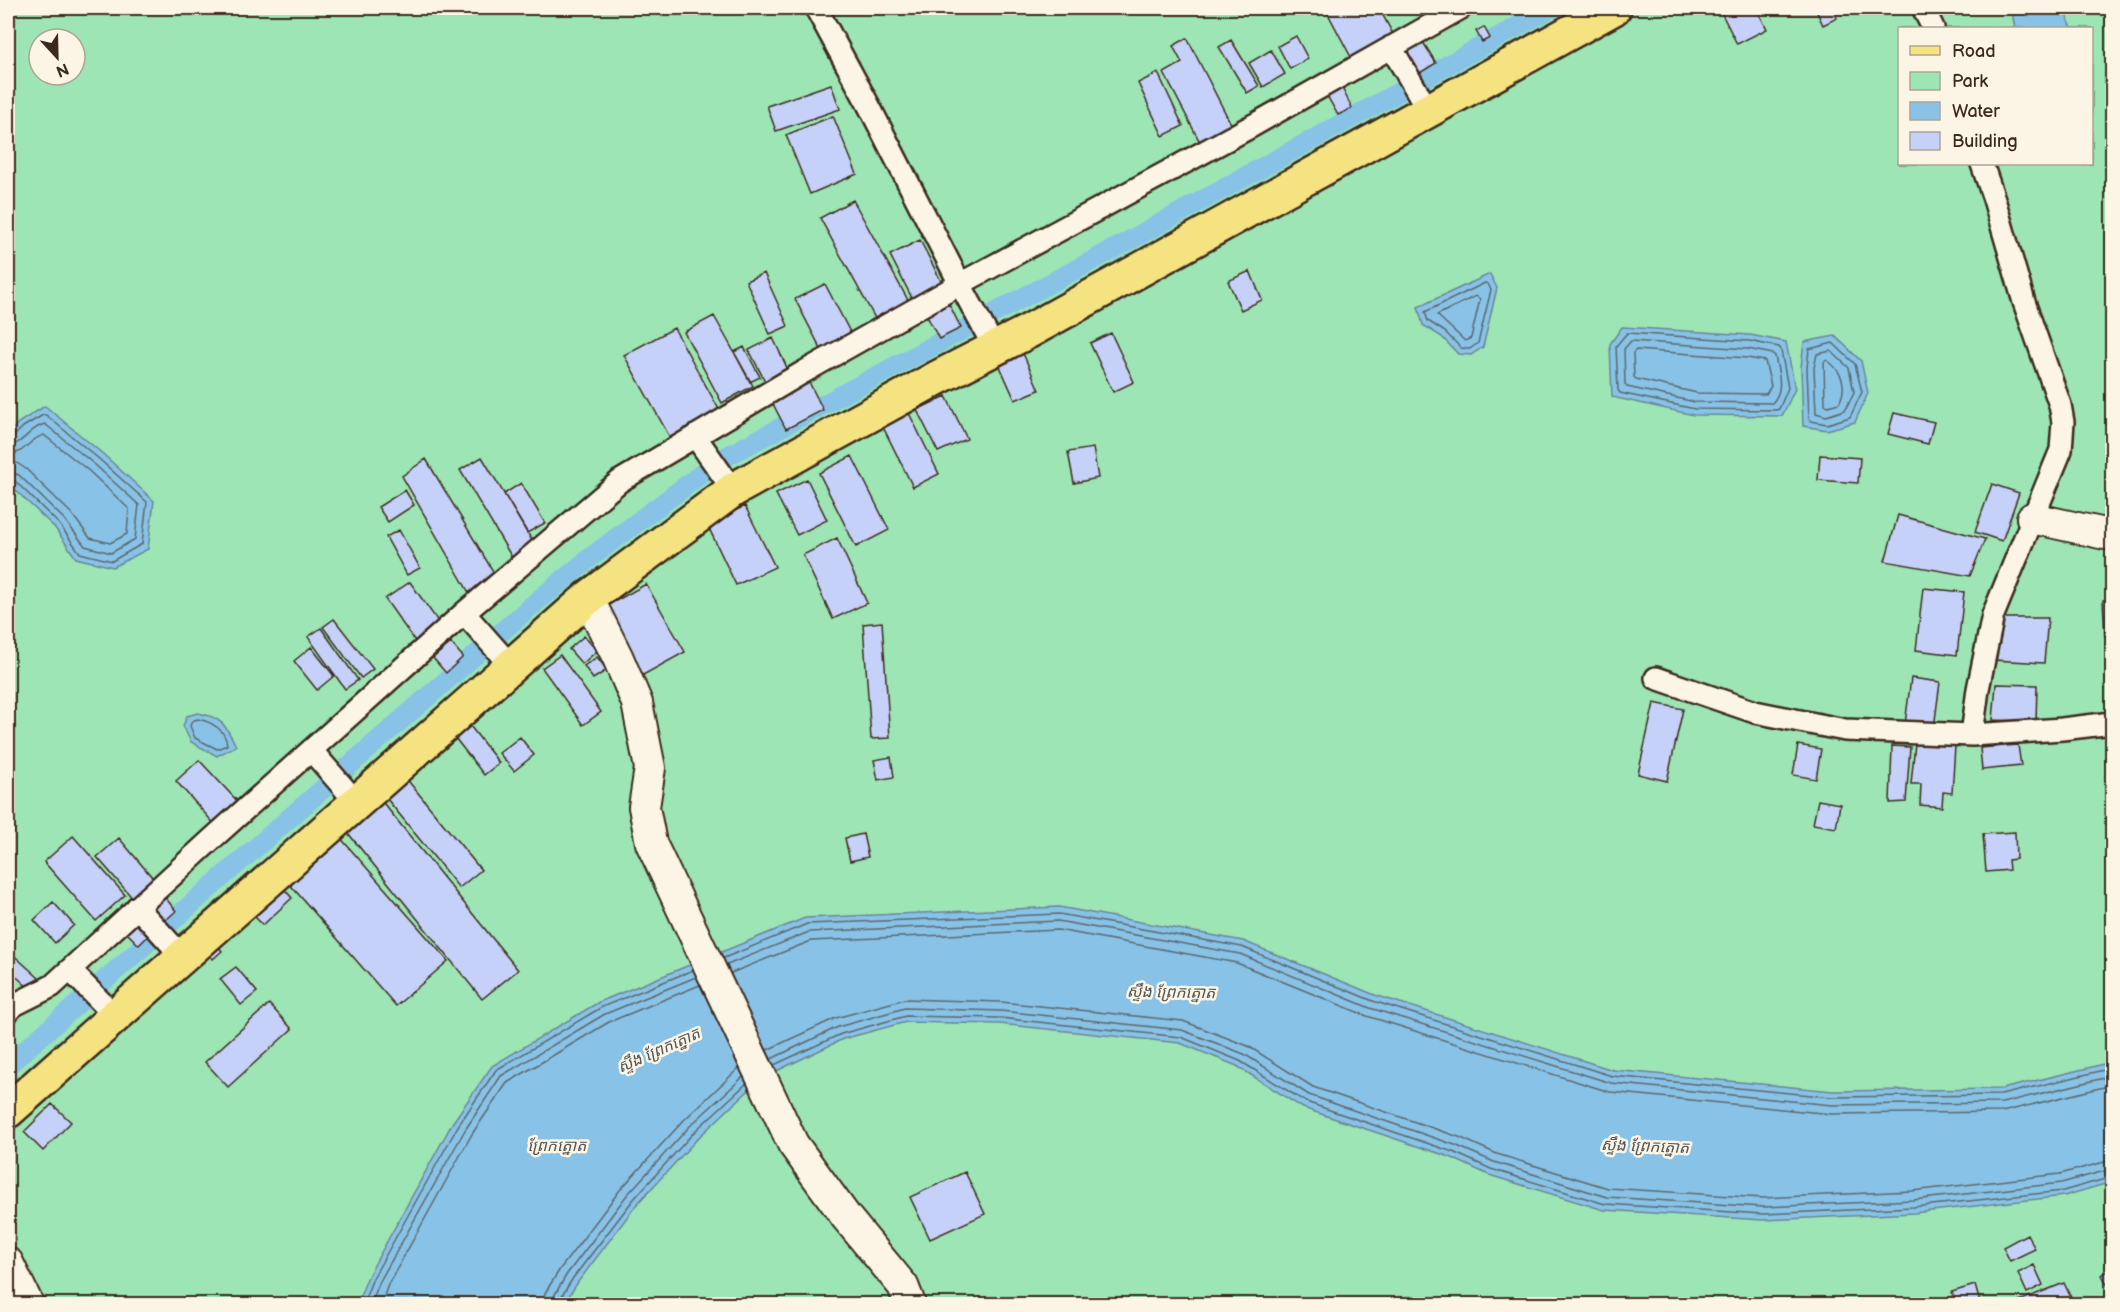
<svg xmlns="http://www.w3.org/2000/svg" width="2120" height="1312" font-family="'Balsamiq Sans','Noto Sans Khmer',sans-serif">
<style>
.green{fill:#9de5b4;stroke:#6c8869;stroke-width:1.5;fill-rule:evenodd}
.water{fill:#88c3e7;stroke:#698697;stroke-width:1.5}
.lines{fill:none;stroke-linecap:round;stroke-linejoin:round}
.shore{stroke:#5a676e;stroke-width:1.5}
.canal{stroke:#88c3e7;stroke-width:20}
.building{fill:#c5d1f8;stroke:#3b2a1e;stroke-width:1.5}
.street-casing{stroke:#3b2a1e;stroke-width:26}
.secondary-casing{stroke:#3b2a1e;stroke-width:34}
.primary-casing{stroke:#3b2a1e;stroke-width:38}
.street{stroke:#fcf5e5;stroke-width:21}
.secondary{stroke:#fcf5e5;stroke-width:30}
.primary{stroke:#f5e382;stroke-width:33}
.labels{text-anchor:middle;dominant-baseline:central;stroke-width:5;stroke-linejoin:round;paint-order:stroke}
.water-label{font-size:16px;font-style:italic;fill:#52585a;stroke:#fcf5e5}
</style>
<rect width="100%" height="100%" fill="#fcf5e5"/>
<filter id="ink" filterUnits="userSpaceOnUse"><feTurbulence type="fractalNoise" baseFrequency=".0167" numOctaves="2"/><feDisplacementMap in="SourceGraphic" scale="12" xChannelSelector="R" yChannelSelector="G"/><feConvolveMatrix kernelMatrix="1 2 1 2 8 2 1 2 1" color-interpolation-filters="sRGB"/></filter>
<g filter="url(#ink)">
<path class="green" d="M8,8H2112V1304H8ZM1900,28H2092V164H1900ZM39,39H75V75H39Z"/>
<path class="water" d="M2016,8H2063L2072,28H2015L2012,13Z
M1490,274L1497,288L1483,347L1471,355L1458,354L1442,337L1423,325L1418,307Z
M1622,327L1750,335L1786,342L1795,389L1782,416L1694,415L1612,397L1610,344Z
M1835,336L1861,361L1868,393L1855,422L1827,430L1803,426L1801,367L1804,342Z
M45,406L103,454L154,501L148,549L113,567L76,558L55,528L9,484L8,435L18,423Z
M198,713C221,717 226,725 236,746L217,756L191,742L183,726L187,716Z
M1059,907L1243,941L1375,995L1613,1070L1833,1091L2002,1089L2112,1062V1182L2064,1196L1914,1213L1763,1220L1604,1210L1489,1175L1450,1157L1303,1108L1237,1066L1180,1043L1000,1024L906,1022L843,1039L762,1078L700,1136L637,1204L578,1282L564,1304H357L368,1276L453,1122L492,1066L599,1002L805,918Z"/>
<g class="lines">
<path class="shore" d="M1485,283L1488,284L1491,290L1478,343L1470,349L1461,348L1445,332L1428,321L1425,312Z
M1476,296L1480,299L1471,338L1465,341L1437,315Z
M1627,333L1749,341L1779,347L1781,350L1788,388L1779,409L1776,410L1695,409L1620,393L1618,390L1616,346Z
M1631,341L1748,349L1773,354L1775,356C1778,372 1785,390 1772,403L1695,402L1627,387L1625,384L1624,349Z
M1833,343L1855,364L1862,392L1850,417L1827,424L1811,421L1809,419L1807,368L1809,349Z
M1636,350L1747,358L1765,361L1771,386L1766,394L1697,393L1636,379L1634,377L1633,353Z
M1831,351L1849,368L1854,392L1845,410L1826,416L1816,413L1814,368L1817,354Z
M1827,360C1842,371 1848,386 1839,403L1828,406L1825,404L1824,362Z
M8,439L13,437L23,427L43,415H46L99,459L147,502L142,544L112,561L80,553L59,524L14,480L8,479
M8,446C23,445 30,427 45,424L94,464L139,505L135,539L111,553L85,546L64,519L19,475L8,471
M8,455C26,454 29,438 44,435L89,471L129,509L127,534L110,543L90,538L71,513L26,469L17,463L8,462
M198,719C212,722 226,730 227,745L217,749L195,738L190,726L192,721Z
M724,958L807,924L1059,914L1242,947L1373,1001L1612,1076L1832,1097L2001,1095L2112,1068
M727,965L809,932L1058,921L1240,954L1370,1008L1611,1083L1832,1105L2002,1103L2112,1076
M731,973L811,941L1058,930L1237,963L1367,1016L1610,1092L1832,1114L2002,1112L2112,1085
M767,1050L836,1018L905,999L1001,1002L1183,1021L1248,1046L1313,1087L1459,1137L1497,1154L1608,1188L1763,1198L1912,1191L2060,1174L2112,1160
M771,1059L838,1027L905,1008L1001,1011L1182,1030L1244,1054L1309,1095L1455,1145L1494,1162L1607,1197L1763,1207L1913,1200L2061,1183L2112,1169
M774,1065L841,1034L906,1016L1000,1018L1181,1037L1240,1061L1306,1102L1453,1152L1491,1169L1605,1204L1763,1214L1913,1207L2063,1191L2112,1177
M363,1304L373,1278L458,1126L496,1070L602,1007L693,970
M371,1304L380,1281L465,1130L501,1076L605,1014L696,977
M381,1304L388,1285L472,1134L507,1083L609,1022L700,985
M543,1304L545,1293L560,1269L620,1190L684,1120L739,1068
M552,1304L554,1296L567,1274L627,1195L690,1126L743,1077
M559,1304L560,1299L573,1278L633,1200L695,1131L746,1084"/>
<path class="canal" d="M8,1065L529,608L591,557L720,460L1114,249L1551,8"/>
</g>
<path class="building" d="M1325,8H1379L1395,38L1352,59Z
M1719,8H1756L1767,29L1737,44Z
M1815,8H1833L1837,18L1823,25Z
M1484,27L1490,38L1482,42L1476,31Z
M1296,36L1308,59L1290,69L1278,46Z
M1187,38L1233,128L1201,144L1164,73L1182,63L1173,46Z
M1231,40L1259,86L1247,93L1219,47Z
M1423,42L1436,63L1415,76L1402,55Z
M1271,50L1285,74L1263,87L1249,63Z
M1158,73L1183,126L1163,136L1138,83Z
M831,84L840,109L776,131L767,106Z
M1341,86L1352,108L1338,115L1326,94Z
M833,116L857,174L810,194L786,135Z
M853,200L909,302L876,320L820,218Z
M920,240L943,285L913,300L890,255Z
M1250,271L1262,300L1241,310L1228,281Z
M764,273L788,326L770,334L746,281Z
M825,284L852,336L822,351L795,299Z
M949,304L961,328L939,339L927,316Z
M714,316L753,386L722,403L684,332Z
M674,328L721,413L672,441L624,355Z
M1111,333L1134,382L1113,392L1090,343Z
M773,338L789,372L766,383L749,350Z
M744,347L760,377L750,382L734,352Z
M1022,351L1039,390L1015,400L998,362Z
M809,382L823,410L786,429L772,402Z
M946,396L967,439L938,452L917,410Z
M906,407L939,474L913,487L880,421Z
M1894,413L1934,422L1928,444L1888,434Z
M1093,448L1098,478L1074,483L1068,452Z
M1820,455L1860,458L1858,483L1818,480Z
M852,456L889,530L856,547L819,473Z
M482,457L536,547L514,561L460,470Z
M426,459L497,578L471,596L402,476Z
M807,479L827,520L797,535L776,494Z
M521,483L545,523L527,533L504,494Z
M1992,484L2019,493L2002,541L1975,532Z
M405,490L414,505L388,522L378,507Z
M745,506L775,567L736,585L707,524Z
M1898,515L1985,539L1970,576L1885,561Z
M399,530L420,568L407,575L386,537Z
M837,538L867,603L833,619L803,555Z
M2109,539H2112V580H2110Z
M410,582L442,627L417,644L385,599Z
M646,584L685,652L634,680L596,612Z
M1923,588L1964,592L1957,655L1916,650Z
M2103,600H2112V636H2105Z
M1997,618H2048L2044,663L1993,660Z
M334,619L373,669L361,678L323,627Z
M882,622L890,738L871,739L863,624Z
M321,628L358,680L345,689L308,637Z
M584,636L597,651L582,664L569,649Z
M451,643L463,657L446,673L433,658Z
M311,647L334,676L317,690L294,661Z
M560,655L601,712L583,725L542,668Z
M597,657L607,670L593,679L584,666Z
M1911,678L1940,682L1934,728L1905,724Z
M1996,684L2037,685L2036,722L1993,720Z
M1654,703L1683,709L1667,781L1638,774Z
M467,722L499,763L484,775L452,734Z
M520,737L534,755L514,771L499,753Z
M1915,743L1955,746L1952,793L1943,792L1942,807L1920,805L1921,784H1911Z
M1798,745L1821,749L1816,779L1793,775Z
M2018,745L2021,766L1982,770L1980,748Z
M1892,746L1910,747L1906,802L1890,803Z
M891,757L894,777L878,780L874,760Z
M199,760L241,805L217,827L176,781Z
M405,777L481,870L459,888L383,794Z
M380,799L518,970L482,999L344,828Z
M1818,800L1840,804L1836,828L1813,824Z
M2015,832L2016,859L2008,860L2009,870L1986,872L1983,834Z
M863,834L868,857L850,861L845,838Z
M338,835L448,961L396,1006L286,880Z
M73,836L125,895L96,921L44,862Z
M119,838L157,883L135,901L97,857Z
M279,883L292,898L263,925L249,911Z
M164,896L176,911L159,926L146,911Z
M53,902L74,925L55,943L34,920Z
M137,921L150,934L139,945L126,932Z
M213,940L222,951L213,959L203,947Z
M8,950L39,978L30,989L8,969Z
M236,967L257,992L241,1005L220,979Z
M269,1004L292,1029L228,1087L205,1062Z
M52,1104L71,1122L43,1151L24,1132Z
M965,1172L985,1214L930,1239L910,1197Z
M2027,1234L2035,1249L2010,1261L2003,1247Z
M2034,1265L2043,1285L2027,1293L2018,1273Z
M2112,1268V1293L2102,1275Z
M2064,1283L2074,1304H2021L2019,1301Z
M1975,1285L1980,1303L1956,1304L1952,1292Z"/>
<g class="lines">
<g class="street-casing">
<path id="street" d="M816,8L868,104L960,284L995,349
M1923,8L1933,28
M1391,47L1428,110
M695,436L733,490
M464,613L510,665
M1656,678L1755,712L1845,730L1972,735L2062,729L2112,723
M1972,735L1978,689L1993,615L2061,450L2063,422L2060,405L2024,302L1994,199L1982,164
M311,750L357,803
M137,907L182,956
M70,970L115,1016
M8,1011L14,1005L52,986L212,839L464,613L620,481L802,373L960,284L1252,126L1461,8"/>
</g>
<g class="secondary-casing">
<path id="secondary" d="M2032,518L2105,534
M588,598L618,658L637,703L650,768L644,807L651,843L793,1144L846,1217L903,1286L910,1304
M8,1263L28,1304"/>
</g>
<g class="primary-casing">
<path id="primary" d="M8,1111L588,598L733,490L937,378L1029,331L1614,8"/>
</g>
<use href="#street" class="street"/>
<use href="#secondary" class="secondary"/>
<use href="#primary" class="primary"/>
</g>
</g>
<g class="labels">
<g class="water-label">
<text transform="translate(1171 993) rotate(1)">ស្ទឹង ព្រែកត្នោត</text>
<text transform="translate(659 1051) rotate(-24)">ស្ទឹង ព្រែកត្នោត</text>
<text x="557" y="1146">ព្រែកត្នោត</text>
<text transform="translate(1645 1147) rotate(2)">ស្ទឹង ព្រែកត្នោត</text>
</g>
</g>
<rect width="2120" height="1312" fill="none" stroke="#fcf5e5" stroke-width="30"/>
<rect x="15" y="15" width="2090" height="1282" fill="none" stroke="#3b2a1e" stroke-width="2" filter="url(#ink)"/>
<rect x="1898" y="27" width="195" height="138" fill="#fcf5e5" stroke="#afa495" stroke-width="1.5"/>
<rect x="1910" y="46" width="30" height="9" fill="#f5e382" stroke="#afa495" stroke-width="1.5"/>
<text x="1952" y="57" font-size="18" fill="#3b2a1e">Road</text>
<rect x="1910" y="72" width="30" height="18" fill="#9de5b4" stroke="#afa495" stroke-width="1.5"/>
<text x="1952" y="87" font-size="18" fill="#3b2a1e">Park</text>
<rect x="1910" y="102" width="30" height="18" fill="#88c3e7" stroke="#afa495" stroke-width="1.5"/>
<text x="1952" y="117" font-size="18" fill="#3b2a1e">Water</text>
<rect x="1910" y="132" width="30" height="18" fill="#c5d1f8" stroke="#afa495" stroke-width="1.5"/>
<text x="1952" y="147" font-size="18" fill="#3b2a1e">Building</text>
<g transform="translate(57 57) rotate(158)"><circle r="28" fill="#fcf5e5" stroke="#afa495" stroke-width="1.5"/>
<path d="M0-4.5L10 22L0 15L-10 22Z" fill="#3b2a1e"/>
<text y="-9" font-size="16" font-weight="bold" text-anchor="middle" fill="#3b2a1e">N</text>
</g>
</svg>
